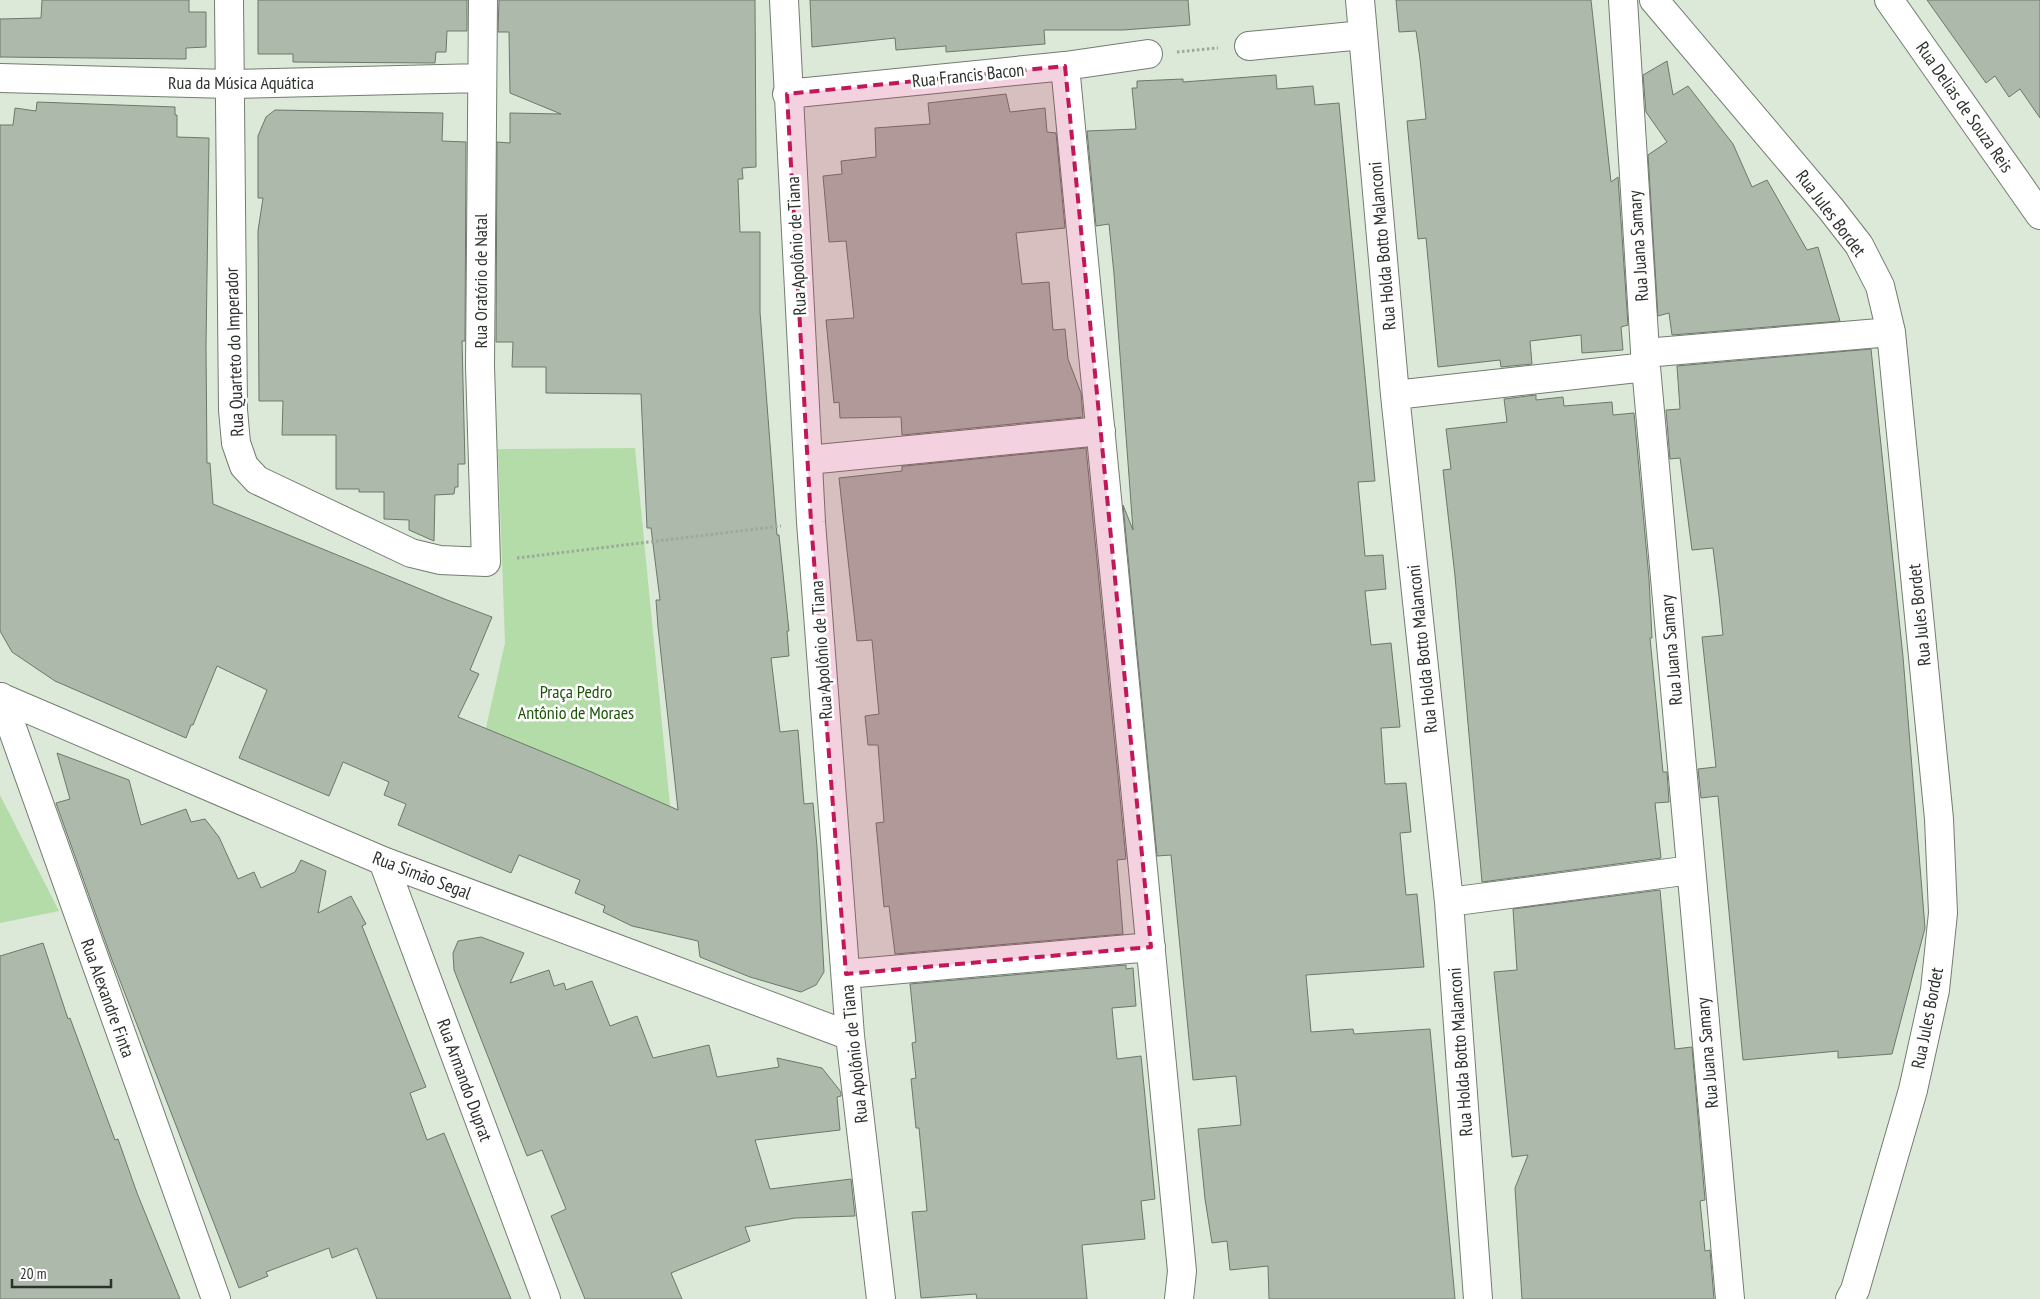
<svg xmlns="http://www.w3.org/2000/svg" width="2040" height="1299" font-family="'PT Sans Narrow',sans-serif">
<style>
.green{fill:#b3dca8}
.building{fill:#adb9aa;stroke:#6d786a}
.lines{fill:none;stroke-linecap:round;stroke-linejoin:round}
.street-casing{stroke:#727d6f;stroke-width:30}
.path{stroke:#9ea89c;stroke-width:3;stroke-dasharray:2.5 2.5;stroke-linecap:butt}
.street{stroke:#fff;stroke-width:28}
.marked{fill:#c2185b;fill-opacity:0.2;stroke:#c2185b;stroke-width:4;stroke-dasharray:10 6;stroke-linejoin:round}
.labels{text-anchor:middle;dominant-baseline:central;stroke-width:5;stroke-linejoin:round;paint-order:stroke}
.street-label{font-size:18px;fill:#2d322c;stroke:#fff}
.park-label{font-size:18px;fill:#1d5508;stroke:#fff}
</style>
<rect width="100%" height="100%" fill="#dce9d9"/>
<path class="green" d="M635,448L673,836L481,750L505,643L498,449Z
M0,795L59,911L0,923Z"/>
<path class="building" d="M42,0H189V12H206V47L186,48V59L0,57V19L41,18Z
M258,0H467V31H447L446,52H436L435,63L293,62V54H258Z
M499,0H755L756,167L742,168L743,179H738L740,232H760V312L766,391L777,535H779L789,631H787L789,656L771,658L780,732L798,730L804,804L813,803L817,847L824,972L816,985L801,992L750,977L700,957L698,941L632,926L603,912L605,906L575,893L580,880L519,855L511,873L398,825L406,804L384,795L389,782L343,762L329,796L239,758L267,690L217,666L193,725H191L186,738L55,681L12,652L0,631V125H13L15,108L36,111L37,102L175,107V115H177V137L209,138L206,346L207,463H210L213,504L447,600L492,617L470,670L479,674L458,717L589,771L678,810L658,627L656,600H660L651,528H647L641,394L546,393V367H512L513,342H496L497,142L510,143V113L561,114L510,93L509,32H498Z
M810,0H1188L1190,25L1123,30H1044L1045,44L946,52V46L896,50L895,38L812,47Z
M1396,0H1591L1611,182L1618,177L1628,325L1621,327L1623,350L1582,353L1581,335L1530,341L1532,364L1501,367L1500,360L1438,367L1426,238L1418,239L1407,121L1426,119L1420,59L1416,31L1399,32Z
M1927,0H2040V118L2020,89L2009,97L1995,76L1986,83Z
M1667,61L1673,95L1688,86L1733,144L1752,187L1767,180L1807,250L1818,247L1840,321L1672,335L1669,313L1658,316L1648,155L1667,142L1646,112L1643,75Z
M1276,75L1277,89L1313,86L1315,105L1339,103L1375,481L1358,482L1365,556L1383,555L1386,589L1365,591L1371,645L1391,643L1400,727L1381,728L1385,784L1406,783L1411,832L1400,833L1406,895L1417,894L1424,967L1306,975L1311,1032L1353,1029L1354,1034L1430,1029L1455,1299H1269L1268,1266L1230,1270L1227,1241L1212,1243L1205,1199L1198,1129L1241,1125L1236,1076L1193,1080L1171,855L1157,856L1123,505L1133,530L1114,274L1109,224L1096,226L1087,131L1136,129L1132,88H1137V81L1183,79V82Z
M1006,94L1010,112L1045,108L1047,132L1056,133L1065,228L1016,233L1022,284L1049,282L1053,330L1065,329L1068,359L1081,393L1083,417L902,435L901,417L840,418L839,402L834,403L826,320L854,318L846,241L829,242L823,176L842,174L841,161L876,157L875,128L930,124L928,103Z
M275,110L443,113L442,141L466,142L465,341H462L465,464H458V487H455L454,494L435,495L434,541L409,530V520L384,519V492H359V489H336V435H282L283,401H259L258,231L263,198H258V136L266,117Z
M1871,349L1903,657L1925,928L1892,1054L1838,1058V1051L1743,1060L1718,796L1701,798L1698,769L1716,767L1702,637L1723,635L1719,596L1713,548L1692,550L1680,458L1670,459L1666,410L1680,409L1677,366Z
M1536,395V400L1563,397L1564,406L1612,402L1613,415L1634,413L1649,579L1652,638H1650L1663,772H1667L1669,802L1655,803L1661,858L1482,882L1455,576L1443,470L1451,469L1446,429L1507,422L1504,399Z
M1086,448L1126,859L1117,860L1123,934L895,954L889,906L884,907L876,823L884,822L878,745H868L865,716L879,714L872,640L857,641L839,478L902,471V466H905Z
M57,753L129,780L141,825L186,809L191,822L205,819L219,837L238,879L254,872L261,888L295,872L301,860L326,871L318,913L351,896L366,924L362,926L426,1087L410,1093L427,1140L444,1133L511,1299H377L357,1248L332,1258L329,1248L266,1272L268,1276L239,1288L112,960L56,803L70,799Z
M1660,890L1675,1049L1692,1047L1705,1200L1700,1201L1705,1251L1710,1250L1714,1299H1522L1515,1188L1528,1155L1512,1157L1494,972L1517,970L1513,909Z
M481,937L524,953L510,983L549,970L554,986L564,983L566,990L592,981L610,1026L637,1016L653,1058L709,1045L717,1077L779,1067L777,1058L822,1068L841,1092V1096L837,1097L840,1130L755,1140L770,1189L851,1179L855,1216L795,1218L745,1227L750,1241L671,1273L682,1299H585L551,1216L566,1209L542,1150L527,1156L454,970L453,953L458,941Z
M43,943L68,1019L70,1018L115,1140L118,1139L137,1193L180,1299H0V956Z
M1126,965V969L1133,968L1136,1006L1112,1008L1117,1059L1141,1056L1155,1199L1141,1201L1145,1239L1082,1245L1087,1299H977L976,1294L921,1298L912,1212L927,1211L919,1128H916L911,1079L916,1078L912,1043L916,1042L910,984Z"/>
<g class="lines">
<g class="street-casing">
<path id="street" d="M229,0L233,410L236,443L244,466L257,480L411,553L440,560L486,562L480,366L483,0
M784,0L811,522L850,1036L881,1299
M1360,0L1395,395L1449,902L1478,1299
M1623,0L1646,367L1730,1299
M1654,0L1831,209L1859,245L1880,286L1891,332L1939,819L1943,913L1935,990L1913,1090L1855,1290L1850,1299
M1889,0L2040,215
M1249,46L1363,35
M1065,66L1182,1271L1179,1299
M0,78L230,84L482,78
M787,94L1065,66L1148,54
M1645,353L1891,332
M1395,395L1646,367
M808,460L1101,431
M0,697L383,861L850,1036
M1,697L216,1299
M383,861L546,1299
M1449,902L1691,870
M846,974L1151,947"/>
</g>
<path class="path" d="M1177,52L1218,48
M517,558L781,526"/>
<use href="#street" class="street"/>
</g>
<path class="marked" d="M1065,66L1151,947L846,974L811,522L787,94Z"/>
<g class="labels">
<g class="street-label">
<text transform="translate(968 75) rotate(-6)">Rua Francis Bacon</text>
<text x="241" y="82">Rua da Música Aquática</text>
<text transform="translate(1965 107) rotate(55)">Rua Delias de Souza Reis</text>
<text transform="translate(1831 213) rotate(53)">Rua Jules Bordet</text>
<text transform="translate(796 246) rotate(-93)">Rua Apolônio de Tiana</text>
<text transform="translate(1382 246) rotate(-95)">Rua Holda Botto Malanconi</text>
<text transform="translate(1638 246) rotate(-94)">Rua Juana Samary</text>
<text transform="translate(480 281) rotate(-90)">Rua Oratório de Natal</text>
<text transform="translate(234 352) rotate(-92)">Rua Quarteto do Imperador</text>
<text transform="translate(1919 615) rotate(-96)">Rua Jules Bordet</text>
<text transform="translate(1422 649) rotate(-96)">Rua Holda Botto Malanconi</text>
<text transform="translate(821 650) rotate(-94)">Rua Apolônio de Tiana</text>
<text transform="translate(1671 650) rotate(-95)">Rua Juana Samary</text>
<text transform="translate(422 875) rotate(21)">Rua Simão Segal</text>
<text transform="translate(108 998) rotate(70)">Rua Alexandre Finta</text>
<text transform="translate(1927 1018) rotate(-79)">Rua Jules Bordet</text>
<text transform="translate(1460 1052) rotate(-94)">Rua Holda Botto Malanconi</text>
<text transform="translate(1707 1053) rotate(-95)">Rua Juana Samary</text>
<text transform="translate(854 1054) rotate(-96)">Rua Apolônio de Tiana</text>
<text transform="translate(465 1080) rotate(70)">Rua Armando Duprat</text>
</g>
<g class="park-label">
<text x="576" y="691">Praça Pedro<tspan x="576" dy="21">Antônio de Moraes</tspan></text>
</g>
</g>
<path d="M12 1279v8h99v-8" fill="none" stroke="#2d322c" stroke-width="2.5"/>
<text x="20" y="1279" font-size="15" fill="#2d322c" stroke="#ffffff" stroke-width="4" paint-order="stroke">20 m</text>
</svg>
